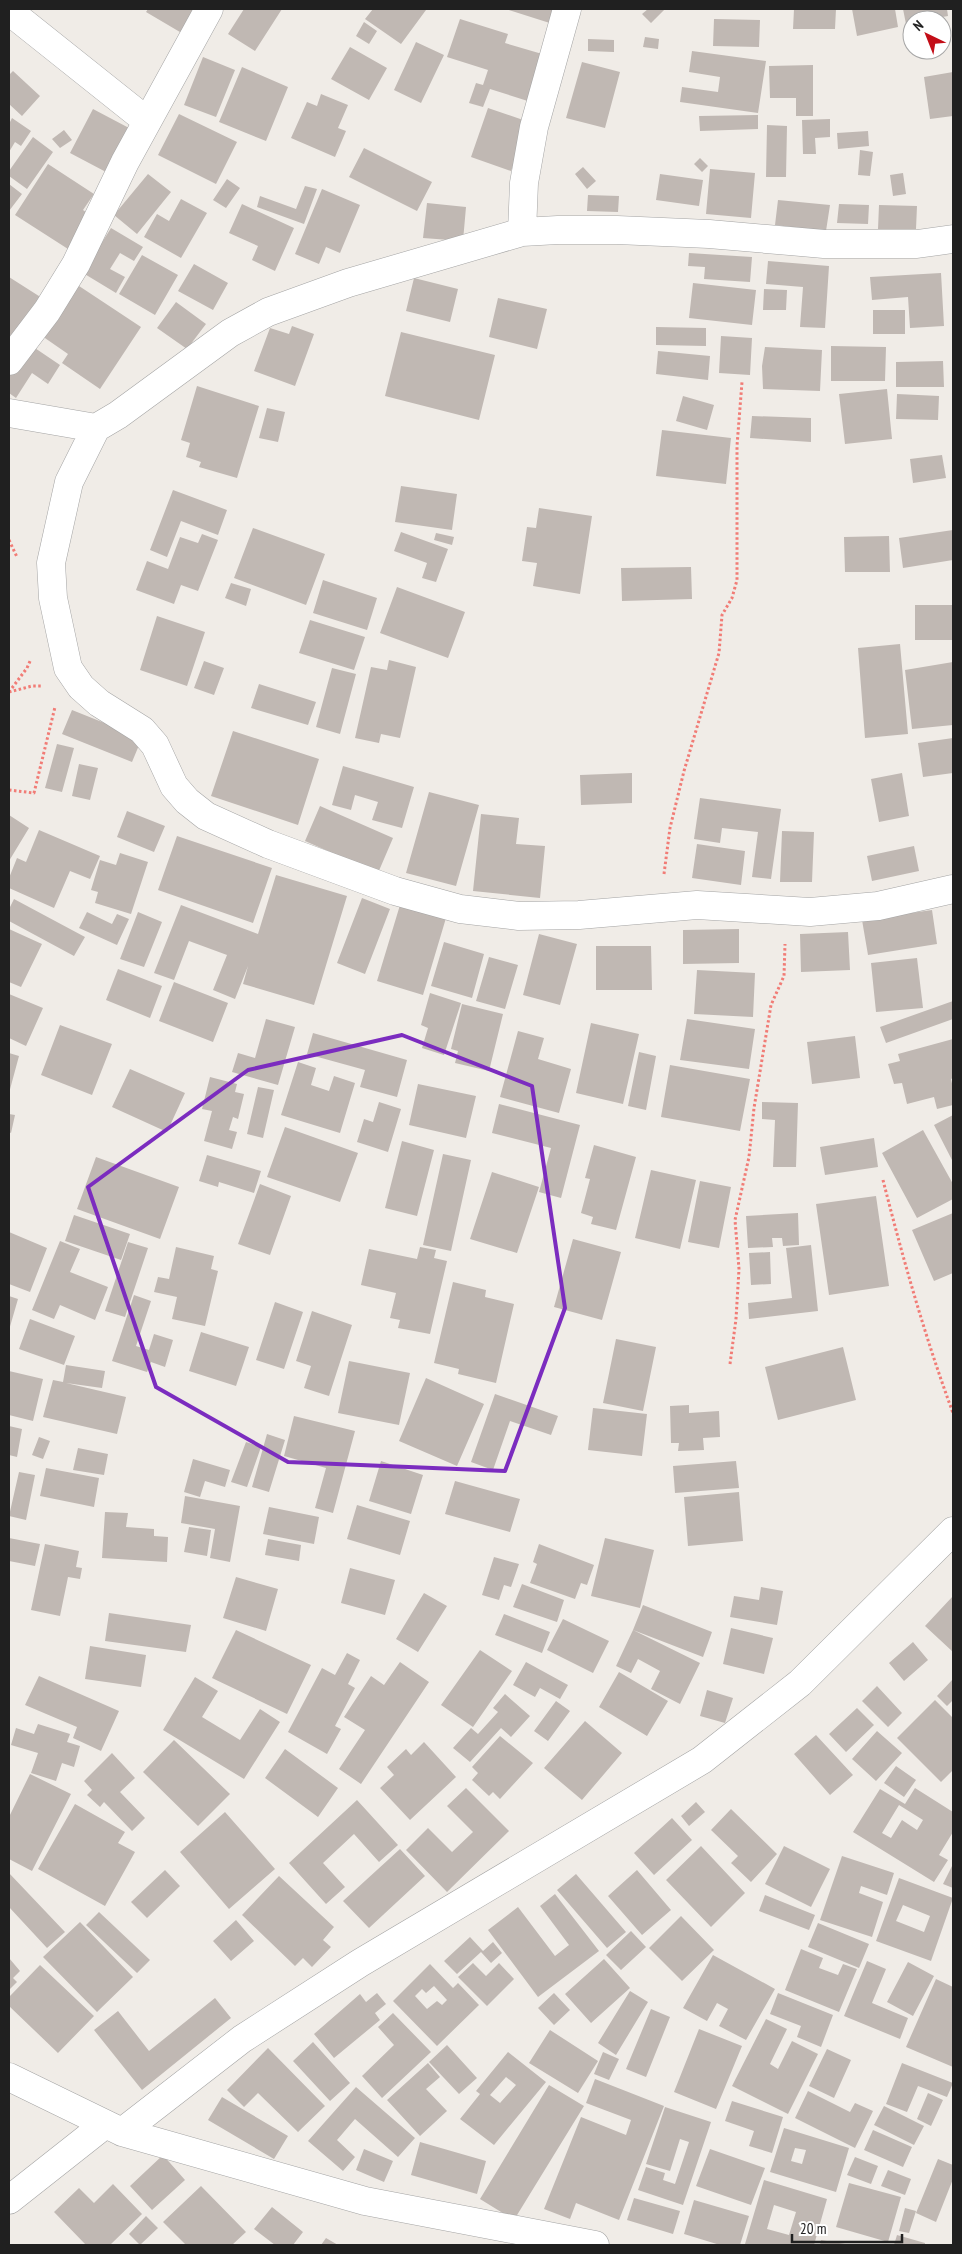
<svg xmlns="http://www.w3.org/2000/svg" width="962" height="2254" font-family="'PT Sans Narrow',sans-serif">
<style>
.building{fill:#c0b8b3;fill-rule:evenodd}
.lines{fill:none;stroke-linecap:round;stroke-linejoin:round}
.street-casing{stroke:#a4a4a4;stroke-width:29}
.path{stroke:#f17c76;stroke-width:3;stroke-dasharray:2.5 2.5;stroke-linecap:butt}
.street{stroke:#fff;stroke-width:28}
.marked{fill:none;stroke:#7b2cbf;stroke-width:4;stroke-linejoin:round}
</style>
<rect width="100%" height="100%" fill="#f0ece7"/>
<path class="building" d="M148,9H199L185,35L146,12Z
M244,9H282L255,51L228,34Z
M373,9H425L426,10L401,44L365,19Z
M506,9H561L556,25Z
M648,9H665L651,23L642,14Z
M794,9H836L835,29H793Z
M852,9H895L898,27L857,36Z
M903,9H947L948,16L926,20H912V23L906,24Z
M460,19L508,34L505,43L549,56L534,103L490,89L483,107L469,103L476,83L483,85L488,70L447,57Z
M714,19L760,20L759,47L713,46Z
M364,22L377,31L369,44L356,36Z
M645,37L659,39L658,49L643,47Z
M588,39L614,40V52L588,51Z
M416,42L444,55L421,103L394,90Z
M350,47L387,68L369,100L331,79Z
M692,51L766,61L758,113L680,102L682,87L718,92L720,77L689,72Z
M203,57L235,70L216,117L184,105Z
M582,62L620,72L605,128L566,118Z
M813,65V116H796V98H770L769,66Z
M242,67L288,87L266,141L219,122Z
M13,71L40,96L22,116L9,104V75Z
M953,72V116L930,119L924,77Z
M321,94L348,105L338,128L346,131L335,157L291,138L307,102L317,106Z
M488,108L529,122L511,171L471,157Z
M93,109L129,128L106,172L70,153Z
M179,114L237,142L216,184L158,155Z
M758,115V129L700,131L699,116Z
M12,118L31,131L21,146L15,142L9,152V124Z
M830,119V137L815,138L816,154H803L802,120Z
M767,125L787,126L786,177H766Z
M64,130L72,140L60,148L52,139Z
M868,131L869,146L838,149L837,133Z
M33,137L53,152L27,189L9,176V171Z
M364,148L432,182L417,211L349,177Z
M860,150L873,152L870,176L858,175Z
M700,158L708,166L702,172L694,164Z
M48,164L94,194L83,210L90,215L68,249L15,215Z
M583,167L596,181L587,189L575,174Z
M710,169L755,173L751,218L706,214Z
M903,173L906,194L893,196L890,175Z
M148,174L171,192L137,234L114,215Z
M660,174L703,180L699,206L656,200Z
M227,179L240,188L226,208L213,200Z
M9,184L22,194L9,211Z
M305,186L317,189L304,224L257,207L260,196L296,209Z
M322,189L360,205L340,253L326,247L319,264L295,254Z
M588,195L619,196L618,212L587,211Z
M181,199L207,213L181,258L144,237L157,214L169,221Z
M778,200L830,205L826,231L775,225Z
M427,203L466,207L463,241L423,238Z
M242,204L294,228L275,271L252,260L258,246L229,233Z
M839,204L869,205L868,224L837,223Z
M879,205L917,206L916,229H878Z
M111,228L143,247L134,261L120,253L110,269L125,277L116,293L83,273Z
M689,253L752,257L750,282L704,279L705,267L688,266Z
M142,255L178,275L155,315L119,294Z
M768,261L829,266L825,328L800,327L803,287L766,284Z
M194,264L228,283L213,310L178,291Z
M941,273L944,326L910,328L908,297L872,300L870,277Z
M9,277L42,298L15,338L9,334Z
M414,278L458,289L450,322L406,311Z
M693,283L756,290L752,325L689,318Z
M76,284L141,327L100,389L62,363L68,354L42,336Z
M764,289L787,290L786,310H763Z
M498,298L547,309L537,349L489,337Z
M176,302L206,324L187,349L157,328Z
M873,310H905V334H873Z
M292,326L314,334L295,386L254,371L270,328L289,334Z
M656,327L706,328V346L656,345Z
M401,332L495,355L479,420L385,396Z
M721,336L752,338L750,375L719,373Z
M26,342L60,365L48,384L32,373L16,398L9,393V368Z
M831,346L886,347L885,381H831Z
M765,347L822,350L820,391L763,389L762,366Z
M658,351L710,356L708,380L656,374Z
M943,361L944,387H896V362Z
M197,386L259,406L237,478L199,467L201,462L186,457L190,443L181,440Z
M887,389L892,439L845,444L839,394Z
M897,394L939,396L938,420L896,419Z
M683,396L714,405L707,430L676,421Z
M267,408L285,412L278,442L259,438Z
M752,416L811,418V442L750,438Z
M662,430L731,438L726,484L656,476Z
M942,455L946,478L913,483L910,459Z
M401,486L457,494L452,530L395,522Z
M173,490L227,510L218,535L181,521L167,557L150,550Z
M539,508L592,516L580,594L533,586L537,563L522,561L527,527L536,528Z
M253,528L325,554L306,605L234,578Z
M953,530V560L903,568L899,538Z
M401,532L448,549L436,582L422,578L427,563L394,551Z
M436,533L454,537L452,545L434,540Z
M202,534L218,540L198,591L181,585L174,604L136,590L147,561L168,569L180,537L198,543Z
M889,536L890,572H845L844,537Z
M691,567L692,599L622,601L621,568Z
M323,580L377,598L367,630L313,613Z
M231,583L251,589L246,606L225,598Z
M397,587L465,612L448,658L380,633Z
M915,605H953V640H915Z
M157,616L205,632L187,686L140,670Z
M310,620L365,637L354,670L299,653Z
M900,644L908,734L865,738L858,648Z
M389,660L416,667L400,738L381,734L379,743L355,738L371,667L387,670Z
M204,661L224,668L214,695L194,688Z
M953,662V725L912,729L905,670Z
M332,668L356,674L340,734L316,727Z
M259,684L316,702L308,725L251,708Z
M72,710L142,738L132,762L62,734Z
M233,731L319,759L298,825L211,796Z
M953,738V773L923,777L918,743Z
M57,744L74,748L62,792L45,788Z
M79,764L98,768L90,800L72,796Z
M343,766L414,787L402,828L372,820L378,802L355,795L351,810L332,805Z
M632,773V803L581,805L580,775Z
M902,773L909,816L879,822L871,779Z
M429,792L479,805L456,886L406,873Z
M700,798L781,809L771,879L752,877L758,832L722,828L720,843L694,839Z
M320,806L393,838L378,873L305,841Z
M127,811L165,826L154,852L117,837Z
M481,814L519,818L516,844L545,846L540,898L473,891Z
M9,815L29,828L9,861Z
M39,830L100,856L90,879L70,871L54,908L9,888V878L17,858L26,862Z
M782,831L814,832L812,882H780Z
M177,836L272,868L253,923L158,890Z
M697,844L745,851L741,885L692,878Z
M914,846L919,871L872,881L867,856Z
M120,853L148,862L131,914L95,903L98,892L91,890L100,860L116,865Z
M276,875L347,896L314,1005L243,984L248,966L235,999L213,990L227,955L189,941L174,980L154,973L181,905L258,934Z
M362,898L390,909L365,974L337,963Z
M14,899L85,937L74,956L9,921V909Z
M400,905L446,918L423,995L377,981Z
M932,910L937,944L868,955L862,920Z
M87,912L112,924L117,914L129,919L117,945L79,928Z
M138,912L162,922L144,967L120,959Z
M9,929L42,944L21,987L9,982Z
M739,929V963L683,964V930Z
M848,932L850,970L801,972L800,934Z
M539,934L577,944L560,1005L523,995Z
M444,942L484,954L472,998L431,986Z
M596,946H651L652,990H596Z
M489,957L518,965L505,1009L476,1001Z
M917,958L923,1008L876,1012L871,963Z
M118,969L162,986L150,1018L106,1000Z
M697,970L755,973L753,1017L694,1014Z
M174,982L228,1003L213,1042L159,1021Z
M430,993L461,1003L444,1055L422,1048L428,1028L421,1025Z
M9,994L43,1008L26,1046L9,1038Z
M953,1001V1019L886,1043L880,1027Z
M462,1004L503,1014L489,1071L455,1063L458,1051L451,1049Z
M266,1019L295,1027L278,1085L232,1072L238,1053L255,1058Z
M687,1019L755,1029L749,1069L680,1060Z
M591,1023L639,1034L623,1104L576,1093Z
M60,1025L112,1044L92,1095L41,1075Z
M518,1031L544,1038L538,1059L571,1069L559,1113L500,1097Z
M313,1033L407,1060L397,1097L360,1087L365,1070L307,1054Z
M855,1036L860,1078L812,1084L807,1042Z
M953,1039V1078L951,1079L953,1088V1105L937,1109L934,1097L907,1104L902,1083L894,1084L888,1064L900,1061L898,1054Z
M639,1052L656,1056L646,1110L628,1106Z
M9,1053L19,1056L9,1093Z
M298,1062L316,1068L311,1085L329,1091L334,1076L355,1083L340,1133L281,1115Z
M670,1065L750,1079L740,1131L661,1117Z
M130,1069L185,1093L167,1132L112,1107Z
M210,1077L237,1084L235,1092L244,1094L238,1119L233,1117L229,1130L237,1132L232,1149L204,1141L212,1111L202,1109Z
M418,1084L476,1096L466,1138L409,1125Z
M258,1087L274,1090L263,1138L247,1134Z
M379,1102L401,1109L388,1152L357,1142L364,1119L373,1122Z
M762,1102L798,1103L796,1167H773L775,1120L762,1119Z
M499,1104L580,1125L561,1198L539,1192L551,1148L492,1133Z
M9,1114L15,1115L11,1133L9,1132Z
M953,1115V1162L934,1125Z
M285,1127L358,1153L340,1202L267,1177Z
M923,1130L953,1184V1199L917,1218L882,1153Z
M874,1138L878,1167L825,1175L820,1147Z
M402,1141L434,1150L417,1216L385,1208Z
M594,1145L636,1157L616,1230L591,1224L593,1217L581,1213L590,1179L585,1178Z
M443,1154L471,1160L451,1251L423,1245Z
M207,1155L261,1171L254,1193L219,1182L218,1187L199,1181Z
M96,1157L179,1187L160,1239L77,1209Z
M651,1170L696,1180L680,1249L635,1238Z
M492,1172L539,1187L517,1253L470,1239Z
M700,1181L731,1187L719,1248L688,1242Z
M260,1184L291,1196L270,1255L238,1244Z
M876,1196L889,1286L829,1295L816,1204Z
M798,1213L799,1245L783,1246L782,1238H772L773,1247L748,1248L746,1216Z
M953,1213V1273L934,1281L912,1230Z
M74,1215L130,1234L121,1260L65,1241Z
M9,1232L47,1248L30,1292L9,1284Z
M573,1239L621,1252L602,1320L554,1307Z
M60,1241L80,1249L70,1272L108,1287L95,1320L60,1305L54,1319L32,1310Z
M128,1242L148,1248L125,1317L105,1311Z
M811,1245L818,1311L749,1319L748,1303L792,1298L786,1248Z
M176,1247L214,1256L211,1269L218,1271L205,1326L172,1319L177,1297L154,1292L158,1277L169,1279Z
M420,1247L436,1250L434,1258L447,1261L430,1334L398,1328L400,1320L390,1318L396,1293L361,1285L369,1249L417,1259Z
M770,1252L771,1284L751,1285L749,1253Z
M453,1282L486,1290L485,1297L514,1304L496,1383L458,1374L459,1369L434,1363Z
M134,1295L151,1301L136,1346L149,1350L154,1334L173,1340L165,1367L151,1362L147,1372L112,1361Z
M9,1296L18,1299L9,1330Z
M275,1302L303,1312L284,1369L256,1360Z
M312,1311L352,1325L329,1396L304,1388L311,1366L296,1361Z
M30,1319L75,1336L64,1365L19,1349Z
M201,1332L249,1347L236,1386L189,1371Z
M616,1339L656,1347L643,1411L603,1403Z
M843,1347L856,1400L778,1420L765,1367Z
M349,1361L410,1373L399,1425L338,1413Z
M66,1365L105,1371L102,1388L66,1383L126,1397L117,1434L43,1417L53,1380L63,1382Z
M9,1371L43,1379L33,1421L9,1415Z
M426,1378L484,1404L457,1466L399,1441Z
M495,1394L558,1416L551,1435L510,1421L493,1470L471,1462Z
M689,1405V1413L719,1411L720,1437L703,1438L704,1450L678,1451L679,1443H671L670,1406Z
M593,1408L647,1414L642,1456L588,1450Z
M294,1416L355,1431L333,1513L315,1508L326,1468L284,1456Z
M9,1426L22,1429L17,1457L9,1455Z
M267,1434L285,1440L269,1492L252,1487Z
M39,1437L50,1441L43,1459L32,1455Z
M246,1442L261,1447L247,1487L231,1482Z
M78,1448L108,1454L104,1475L73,1470Z
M193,1459L230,1470L225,1487L205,1481L200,1497L184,1492Z
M381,1461L423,1475L411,1514L369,1501Z
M736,1461L739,1488L675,1493L673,1466Z
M46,1468L99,1478L94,1507L40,1496Z
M19,1472L35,1475L26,1520L9,1516Z
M455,1481L520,1499L510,1532L445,1514Z
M739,1492L743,1541L688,1546L684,1497Z
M185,1496L240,1506L230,1562L210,1558L215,1529L181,1523Z
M357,1505L410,1521L400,1555L347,1539Z
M269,1507L319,1517L314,1544L263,1534Z
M105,1512L128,1513L126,1527L154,1529V1536L168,1537L167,1562L102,1558Z
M189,1527L211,1530L207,1556L184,1552Z
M9,1538L40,1544L35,1566L9,1561Z
M605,1538L654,1550L640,1608L591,1596Z
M268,1539L301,1545L299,1561L265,1555Z
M45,1544L79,1551L76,1567L82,1568L80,1579L68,1577L60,1616L31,1610Z
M539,1544L594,1565L587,1585L581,1583L575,1599L530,1583L537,1564L533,1562Z
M494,1557L519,1564L511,1587L504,1585L499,1600L482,1595Z
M350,1568L395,1580L385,1615L341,1603Z
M236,1577L278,1589L266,1631L223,1618Z
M522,1584L564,1600L557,1622L513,1607Z
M761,1587L783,1591L777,1625L730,1617L734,1596L759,1600Z
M424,1593L447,1606L418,1652L396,1639Z
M953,1596V1652L925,1626Z
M643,1605L712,1632L703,1657L633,1630Z
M109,1613L191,1625L186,1652L105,1641Z
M504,1614L550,1632L542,1653L495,1635Z
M563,1619L609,1641L593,1673L547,1650Z
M731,1628L773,1638L764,1674L723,1664Z
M236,1630L311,1665L287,1714L212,1678Z
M633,1630L700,1663L680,1704L651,1689L660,1671L638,1659L631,1673L616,1666Z
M913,1642L928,1660L904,1681L889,1663Z
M90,1646L146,1655L141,1687L85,1679Z
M480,1650L512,1671L473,1727L441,1705Z
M347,1653L360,1660L348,1684L355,1688L335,1726L341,1729L327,1754L288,1732L322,1668L335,1675Z
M400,1662L429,1682L361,1784L339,1769L365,1730L344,1717L371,1676L384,1685Z
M526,1662L568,1685L560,1699L540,1688L535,1697L513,1685Z
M619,1672L668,1701L647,1736L599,1707Z
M39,1676L119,1711L101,1751L73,1738L77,1727L25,1705Z
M195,1677L218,1691L202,1717L240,1740L260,1709L280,1722L244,1779L163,1730Z
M953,1679V1700L947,1706L937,1696Z
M877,1686L902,1713L888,1727L862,1701Z
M707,1690L733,1698L725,1723L700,1716Z
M505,1694L530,1716L511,1737L501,1728L470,1762L453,1748L471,1728L478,1734L498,1712L493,1708Z
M935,1700L953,1718V1770L941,1782L897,1738Z
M556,1701L570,1711L548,1741L534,1731Z
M857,1708L874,1725L846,1752L829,1734Z
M585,1721L622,1753L582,1800L544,1768Z
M38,1724L70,1734L67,1742L80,1746L74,1767L62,1763L56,1781L31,1773L38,1753L11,1745L16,1728L34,1734Z
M877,1731L902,1753L876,1781L852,1759Z
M816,1735L853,1775L830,1795L794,1754Z
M500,1736L533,1763L500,1799L493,1792L489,1796L472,1780L478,1773L472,1767Z
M174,1740L230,1794L198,1826L143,1772Z
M424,1742L456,1777L410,1820L380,1788L394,1775L387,1767L406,1749L411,1755Z
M285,1749L338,1788L318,1817L265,1778Z
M112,1753L135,1778L120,1792L145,1818L132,1831L104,1802L100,1807L87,1795L92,1790L84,1781Z
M896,1766L916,1780L904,1797L884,1783Z
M30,1774L71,1794L32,1871L9,1859V1817Z
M466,1788L509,1831L447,1892L406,1850L428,1828L452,1852L473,1832L447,1806Z
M915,1788L953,1812V1832L939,1855L948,1860L934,1882L853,1832L880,1789L905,1804ZM899,1805L923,1820L917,1830L902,1820L891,1838L882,1833Z
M357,1800L398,1845L379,1862L354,1834L323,1863L345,1887L326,1904L289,1863Z
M696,1802L705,1812L689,1826L681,1816Z
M75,1804L125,1832L118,1843L135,1852L105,1906L38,1869Z
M731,1809L777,1854L751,1882L731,1863L738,1856L711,1830Z
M225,1812L275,1869L229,1909L180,1852Z
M672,1818L692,1840L654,1875L634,1853Z
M701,1846L745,1893L711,1927L666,1880Z
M784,1846L830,1869L811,1907L765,1884Z
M400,1849L425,1876L369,1928L343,1901Z
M842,1856L894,1873L887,1895L861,1886L859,1893L883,1902L872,1937L820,1920Z
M953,1864V1888L943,1884Z
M165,1870L180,1886L147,1918L131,1902Z
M637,1870L671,1910L642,1935L608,1896Z
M9,1873L65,1932L47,1948L9,1907Z
M576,1874L626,1932L607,1948L557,1890Z
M279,1876L334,1927L323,1940L331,1947L312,1967L303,1958L295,1966L242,1915Z
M899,1878L953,1898L931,1961L876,1941ZM903,1905L930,1916L924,1932L896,1921Z
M555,1894L599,1951L538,1997L488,1930L518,1907L555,1956L569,1945L540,1906Z
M765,1895L815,1915L809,1930L759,1911Z
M99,1912L150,1960L137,1973L86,1925Z
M681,1916L714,1950L682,1981L649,1948Z
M236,1920L254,1941L231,1961L213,1941Z
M80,1922L133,1977L97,2012L43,1957Z
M818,1923L869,1944L859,1968L808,1947Z
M631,1931L646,1947L621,1970L606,1955Z
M470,1937L483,1951L493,1942L502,1953L491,1963L481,1952L457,1974L444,1961Z
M801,1949L823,1958L819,1968L838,1975L843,1964L857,1969L839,2012L785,1990Z
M713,1955L775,1989L746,2040L719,2026L728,2009L717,2003L707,2021L683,2008Z
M9,1958L20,1971L13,1978L17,1982L9,1990Z
M604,1959L630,1988L591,2023L565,1994Z
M867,1961L886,1969L872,2003L908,2018L900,2039L844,2016Z
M908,1962L934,1976L913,2016L887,2002Z
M473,1963L486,1976L499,1963L514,1979L487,2006L458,1977Z
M430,1964L453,1988L458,1983L479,2005L437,2046L393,2001ZM434,1986L447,2000L442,2005L437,2001L427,2009L415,1996L422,1989L426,1993Z
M40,1965L94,2016L58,2053L9,2006V1997Z
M936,1979L953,1987V2067L906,2047Z
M630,1991L648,2002L616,2055L598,2043Z
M377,1993L386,2004L375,2013L380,2020L334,2058L314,2034L360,1994L366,2002Z
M554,1993L570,2010L554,2025L538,2008Z
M778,1993L833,2015L821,2047L797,2037L801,2026L770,2014Z
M215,1998L231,2018L142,2090L94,2030L118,2011L149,2051Z
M651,2009L670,2017L646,2077L626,2069Z
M393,2013L431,2052L382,2098L362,2076L394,2045L378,2027Z
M766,2019L787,2029L770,2064L778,2069L792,2041L818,2054L788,2114L732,2086Z
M699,2029L742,2046L716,2109L674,2092Z
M550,2030L598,2061L578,2093L529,2063Z
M313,2042L350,2083L330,2101L293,2061Z
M447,2045L477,2078L459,2094L429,2062Z
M268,2048L325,2106L298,2132L258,2093L244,2107L227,2090Z
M827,2049L851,2060L834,2098L809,2086Z
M508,2052L546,2082L494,2145L460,2119L480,2094L476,2091ZM506,2077L516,2085L500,2103L490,2095Z
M603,2052L619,2059L609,2080L594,2074Z
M428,2063L440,2077L426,2089L447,2111L420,2136L387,2100Z
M902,2063L953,2083L947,2097L918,2086L907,2112L886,2104Z
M595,2079L664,2106L619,2220L576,2203L570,2219L544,2209L581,2117L626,2135L631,2120L586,2103Z
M549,2085L584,2106L514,2220L480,2199Z
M356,2087L415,2138L398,2157L355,2119L337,2140L355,2157L343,2171L308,2141Z
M808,2091L850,2112L855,2103L873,2111L855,2148L795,2118Z
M928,2093L943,2100L931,2126L917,2119Z
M222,2097L288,2136L274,2159L208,2120Z
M732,2101L783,2117L772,2153L749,2146L754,2131L725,2121Z
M884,2106L924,2126L914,2145L874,2125Z
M665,2107L711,2122L683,2205L638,2190L646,2167L665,2173L663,2180L675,2184L689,2142L680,2139L670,2171L646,2164Z
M784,2128L849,2148L836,2192L770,2172ZM795,2148L806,2150L802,2164L791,2161Z
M873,2130L912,2147L903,2167L864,2150Z
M420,2142L486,2161L477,2194L411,2175Z
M364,2149L393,2161L384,2182L356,2170Z
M710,2149L765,2168L751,2205L696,2186Z
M163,2155L185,2180L152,2210L130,2186Z
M855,2157L878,2166L871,2184L847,2175Z
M938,2159L953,2165V2179L936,2222L916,2213Z
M888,2170L911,2179L905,2195L881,2186Z
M764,2180L827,2199L814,2245L745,2244ZM774,2205L796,2212L789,2235L767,2229Z
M849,2183L901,2197L888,2242L836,2227Z
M113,2184L142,2214L110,2245H86L54,2212L79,2188L94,2203Z
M201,2186L246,2232L232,2245H186L163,2222Z
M634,2198L680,2211L673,2234L627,2220Z
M694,2200L749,2216L740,2245H720L684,2234Z
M272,2207L303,2232L293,2245H275L254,2229Z
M905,2208L916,2211L909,2233L899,2231Z
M146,2216L158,2228L140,2245L129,2234Z
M897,2235L925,2243V2245H894Z
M326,2238L338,2245H321Z
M821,2240L845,2244V2245H820Z"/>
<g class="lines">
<g class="street-casing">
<path id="street" d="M9,11L147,121
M522,232L524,183L534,127L567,9
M9,361L47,311L76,264L125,162L209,9
M9,413L96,428L118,415L230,333L268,312L348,283L522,232L558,230H617L709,234L824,244H917L953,239
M96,428L69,482L51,563L53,598L68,668L81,687L99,703L142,730L155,745L174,786L187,801L206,816L268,844L395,891L460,909L519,916L579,915L697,905L810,912L878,906L953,889
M9,2077L122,2132L365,2201L595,2245
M122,2132L242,2039L360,1963L702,1760L800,1683L953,1531
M9,2200L104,2125"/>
</g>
<path class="path" d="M9,540L17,557
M9,692L27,668L31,659
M9,692L32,686H41
M9,790L34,793L55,707
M664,874L670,828L684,771L719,653L722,615L732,598L737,580V446L742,382
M883,1180C903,1259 925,1337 953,1413
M730,1364L736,1319L739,1269L735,1220L749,1157L754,1108L771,1005L784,976L785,944"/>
<use href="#street" class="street"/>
</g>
<path class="marked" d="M402,1035L532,1086L565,1308L505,1471L288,1462L156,1387L88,1187L248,1070Z"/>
<rect width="962" height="2254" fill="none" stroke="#202020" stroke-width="20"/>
<g transform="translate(927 35) rotate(317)"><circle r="24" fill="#ffffff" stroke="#a6a6a6"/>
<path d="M0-4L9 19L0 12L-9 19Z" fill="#c30d17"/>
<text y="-8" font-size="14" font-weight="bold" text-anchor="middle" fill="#202020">N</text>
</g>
<path d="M792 2234v8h110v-8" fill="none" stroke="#202020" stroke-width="2.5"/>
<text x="800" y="2234" font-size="15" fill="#202020" stroke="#ffffff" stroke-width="4" paint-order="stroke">20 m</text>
</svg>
